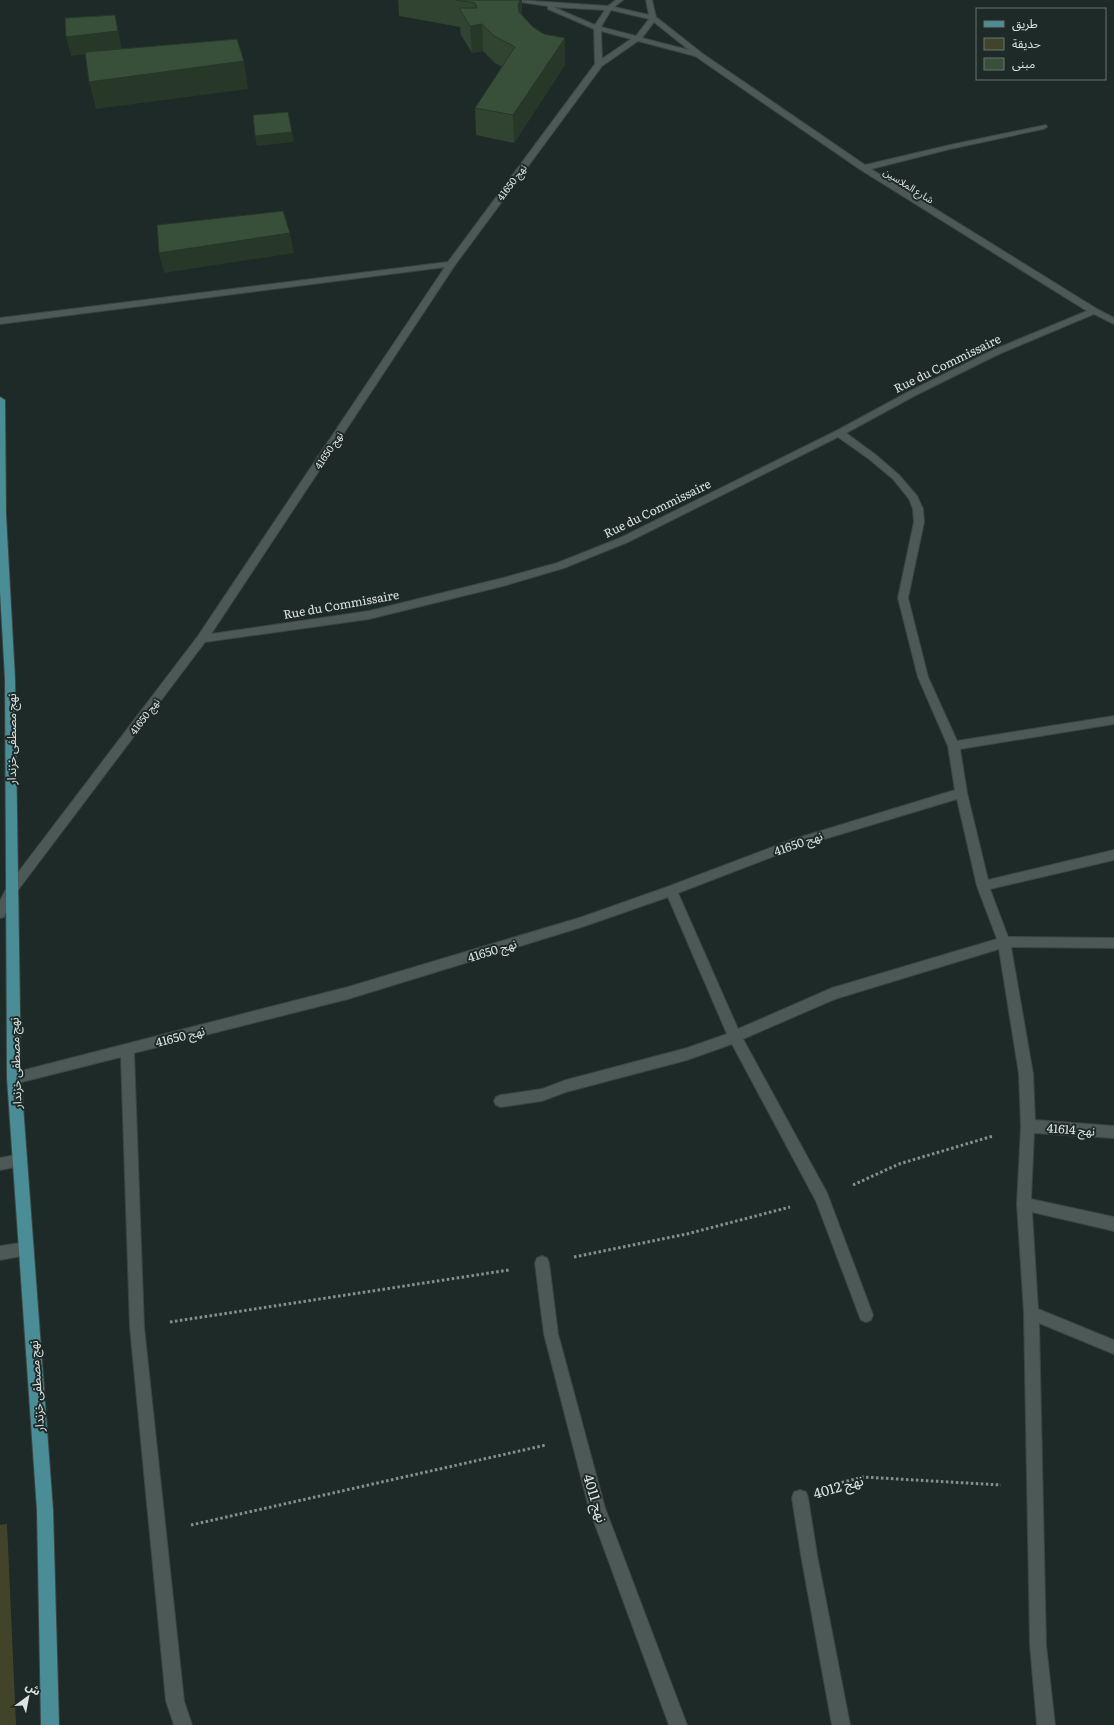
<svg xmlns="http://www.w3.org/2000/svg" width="1114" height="1725" font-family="Literata,'Noto Sans Arabic',serif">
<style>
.green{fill:#414429}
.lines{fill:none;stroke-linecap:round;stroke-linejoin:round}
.minor-casing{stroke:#3b4542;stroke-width:2}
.major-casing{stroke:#3b4542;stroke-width:2}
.path{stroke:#86908d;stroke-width:3;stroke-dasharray:2.5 2.5;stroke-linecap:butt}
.minor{fill:#4c5956;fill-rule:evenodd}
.major{fill:#4a8d97;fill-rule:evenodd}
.wall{fill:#304431}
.shaded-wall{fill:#273728}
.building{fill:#384f39;stroke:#273728}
.labels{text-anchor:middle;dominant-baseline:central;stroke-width:4;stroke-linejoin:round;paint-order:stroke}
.far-street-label{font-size:10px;fill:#dce3e1;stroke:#1e2a27}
.street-label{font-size:12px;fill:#dce3e1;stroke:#1e2a27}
.near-street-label{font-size:14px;fill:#dce3e1;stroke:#1e2a27}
</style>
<rect width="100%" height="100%" fill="#1e2a27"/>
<path class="green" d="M7,1524L16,1725H0V1525Z"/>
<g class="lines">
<g class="minor-casing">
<path id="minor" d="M517,0L608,6L616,0H623L614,7L649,15L646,0H652L656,17L703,54L865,165L950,145L1046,125L1047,127L1043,129L950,149L871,169L1097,309L1114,318V324L1094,314L999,354L916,395L846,433L876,455L899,475L917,496L923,509L924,522L908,598L928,677L957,741L1114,716V724L960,749L967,793L988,880L1114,850V860L990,889L1008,937L1114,938V948L1011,947L1033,1074L1035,1120L1114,1126V1138L1034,1133L1031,1199L1114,1217V1231L1032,1212L1038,1309L1114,1340V1354L1039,1323L1046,1645L1055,1725H1037L1030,1645L1024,1313L1017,1204L1021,1126L1019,1074L999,949L835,999L743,1039L827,1193L873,1315L871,1320L866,1322L861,1320L859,1315L816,1201L732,1044L687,1060L566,1092L542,1101L501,1107L496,1105L494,1101L496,1097L501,1095L542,1089L566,1080L687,1048L727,1034L668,897L582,927L348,999L134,1053L144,1327L184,1701L192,1725H174L166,1701L130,1327L121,1057L14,1084L9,1082L7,1078L9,1074L348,987L582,917L667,887L791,840L955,790L948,746L918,677L898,598L914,522L913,509L909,499L893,479L869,459L838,437L628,542L564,568L503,586L369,619L205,642L15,894L4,917L0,918V901L7,887L198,636L445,267L0,324V318L448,262L595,64L594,29L548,9V6L520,2ZM553,7L605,10L595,25ZM611,10L649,19L636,36L601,27ZM654,22L689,50L642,38ZM601,31L631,39L602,59ZM638,41L695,56L861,170L1087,311L993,350L910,391L836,431L620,538L557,563L503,578L369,611L211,634L455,265L602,66ZM957,799L977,886L997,939L832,988L738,1029L678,893L798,847Z
M20,1154L25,1155L27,1160L25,1165L0,1170V1158Z
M27,1242L32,1244L34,1249L32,1254L0,1260V1246Z
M542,1256L547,1258L549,1263L558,1334L605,1508L687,1725H669L589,1508L544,1334L535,1263L537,1258Z
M800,1490L806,1492L808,1498L817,1555L850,1725H832L801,1555L792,1498L794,1492Z"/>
</g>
<g class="major-casing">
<path id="major" d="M0,397L5,400L6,515L15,679L21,1078L53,1510L59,1725H41L37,1510L7,1078L5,679L0,591Z"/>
</g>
<path class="path" d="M853,1185L899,1164L993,1136
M574,1257L687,1234L790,1207
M170,1322L509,1270
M832,1485L863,1477L1001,1485
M191,1525L546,1445"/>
<use href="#minor" class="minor"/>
<use href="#major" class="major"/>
</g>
<path class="wall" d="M398,0H522V15L533,27L544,34L565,38V65L514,143L476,135L475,108L502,67L495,63L483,51L472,53L461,35L460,27L399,16Z"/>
<path class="shaded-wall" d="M520,0H522V22L518,32V5Z
M115,15L119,34L122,50L71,56L66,37Z
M482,24L483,51L472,53L470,26Z
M565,38V65L514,143L513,115Z
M244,61L248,89L96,109L89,82Z
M292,132L294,142L257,146L255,136Z
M290,233L294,253L164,273L159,253Z"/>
<path class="building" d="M456,0H520L518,5L519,12L533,27L544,34L565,38L513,115L475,108L515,47L494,36L482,24L470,26L459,8H477L475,3Z
M115,15L118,31L66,37L65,18Z
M237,39L244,61L89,82L85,52Z
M288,112L292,132L255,136L253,115Z
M283,211L290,233L159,253L157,225Z"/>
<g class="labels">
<g class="far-street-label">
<text transform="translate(511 182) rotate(-53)">نهج 41650</text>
<text transform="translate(909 185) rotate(32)">شارع الملاسين</text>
<text transform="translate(328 450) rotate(-56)">نهج 41650</text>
<text transform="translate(144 716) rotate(-53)">نهج 41650</text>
</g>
<g class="street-label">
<text transform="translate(947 363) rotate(-26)">Rue du Commissaire</text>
<text transform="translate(657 508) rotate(-26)">Rue du Commissaire</text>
<text transform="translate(341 604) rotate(-10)">Rue du Commissaire</text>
<text transform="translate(11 739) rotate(-90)">نهج مصطفى خزندار</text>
<text transform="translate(798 843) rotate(-19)">نهج 41650</text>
<text transform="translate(492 950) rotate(-17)">نهج 41650</text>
<text transform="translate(180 1036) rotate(-14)">نهج 41650</text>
<text transform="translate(15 1063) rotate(-92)">نهج مصطفى خزندار</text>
<text transform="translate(1071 1129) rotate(4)">نهج 41614</text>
<text transform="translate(36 1386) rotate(-94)">نهج مصطفى خزندار</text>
</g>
<g class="near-street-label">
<text transform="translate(838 1486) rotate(-16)">نهج 4012</text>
<text transform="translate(596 1498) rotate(73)">نهج 4011</text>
</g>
</g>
<rect x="976" y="8" width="130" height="72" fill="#1e2a27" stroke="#6a7471"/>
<rect x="984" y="21" width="20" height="6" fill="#4a8d97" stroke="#6a7471"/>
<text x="1012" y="28" font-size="12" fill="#dce3e1">طريق</text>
<rect x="984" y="38" width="20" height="12" fill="#414429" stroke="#6a7471"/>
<text x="1012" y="48" font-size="12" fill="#dce3e1">حديقة</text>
<rect x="984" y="58" width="20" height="12" fill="#384f39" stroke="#6a7471"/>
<text x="1012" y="68" font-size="12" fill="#dce3e1">مبنى</text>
<g transform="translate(28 1697) rotate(32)" stroke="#1e2a27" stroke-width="3" paint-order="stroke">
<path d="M0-3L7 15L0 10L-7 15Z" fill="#dce3e1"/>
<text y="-6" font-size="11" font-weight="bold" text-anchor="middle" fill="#dce3e1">ش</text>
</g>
</svg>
